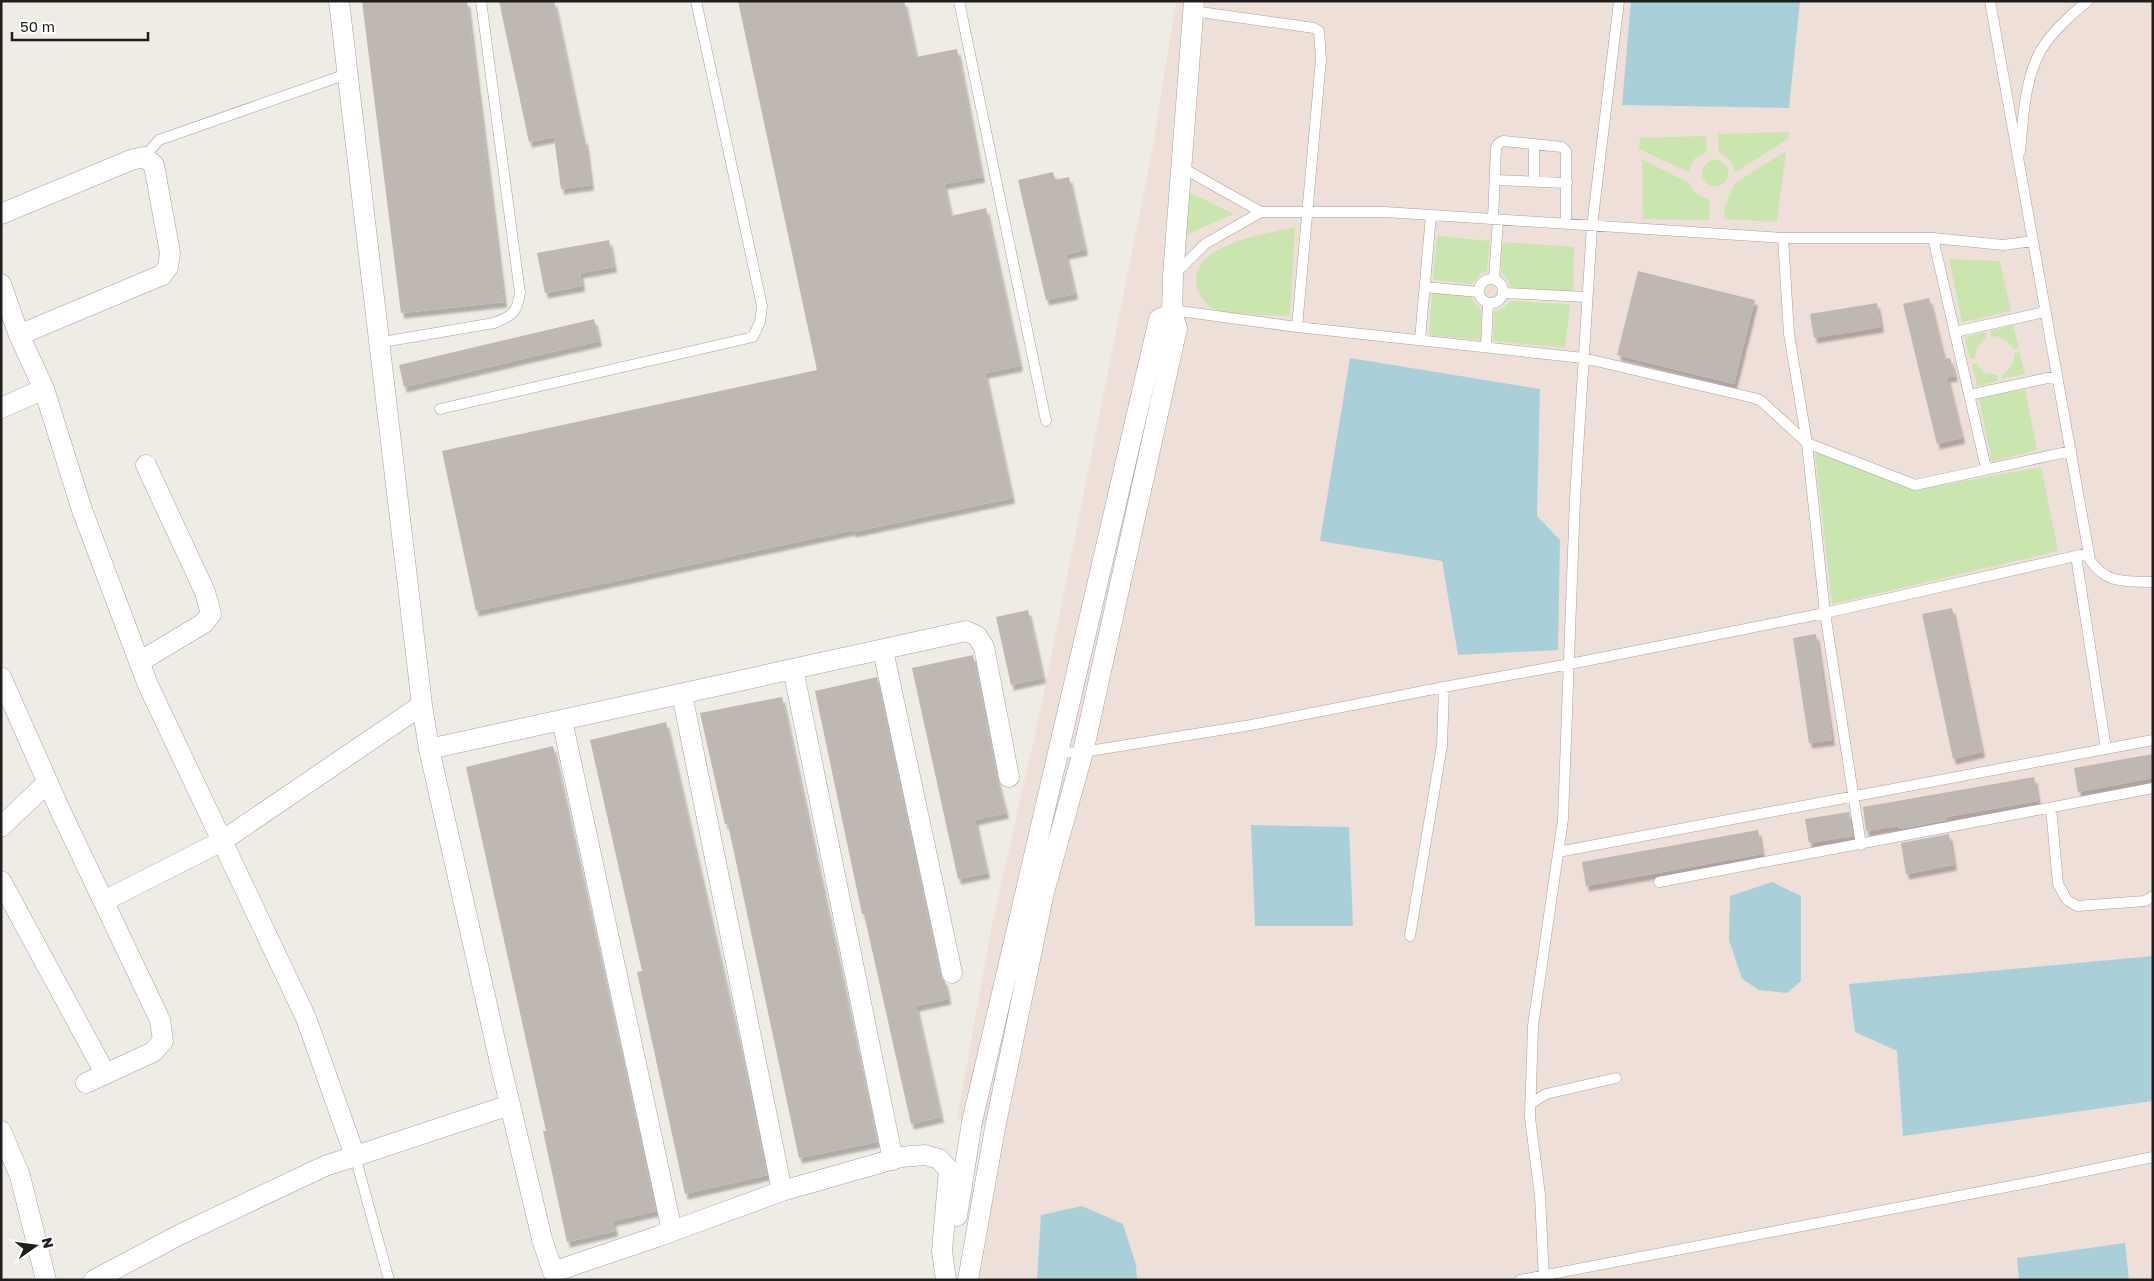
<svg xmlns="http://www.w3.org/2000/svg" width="2154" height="1281" font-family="'Golos Text',sans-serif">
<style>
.military{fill:#efdfd9}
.grass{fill:#cbe5af}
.water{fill:#a9d0d9}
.building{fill:#bfb7b2;filter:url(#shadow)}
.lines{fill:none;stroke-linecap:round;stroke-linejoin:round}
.lane-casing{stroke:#a2a2a2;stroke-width:11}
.street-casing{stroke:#a2a2a2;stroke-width:21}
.lane{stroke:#fff;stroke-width:10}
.street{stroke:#fff;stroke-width:20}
</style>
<defs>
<filter id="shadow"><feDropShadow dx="3" dy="5.5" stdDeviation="1" flood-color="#0004"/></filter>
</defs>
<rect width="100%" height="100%" fill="#efebe5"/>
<path class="military" d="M1176,1H2153V1280H976L1003,1132L957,1119L992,925L1041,708L1153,147Z"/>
<path class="grass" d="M1789,132L1788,139L1736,172L1730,160L1719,152L1718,134Z
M1706,136L1707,152L1695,158L1688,172L1639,149L1640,138Z
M1786,151L1777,222L1724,219L1725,207L1735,183Z
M1642,159L1689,183L1695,193L1710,200L1709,220L1643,219Z
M1702 173a13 13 0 1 1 26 0a13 13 0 1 1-26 0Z
M1186,191L1234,214L1180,237Z
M1295,227L1290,316C1268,315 1242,316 1220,311C1211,309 1202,301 1198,291C1182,245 1266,234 1295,227Z
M1437,236L1490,241L1487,271L1480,274L1472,284L1433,280Z
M1503,242L1574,247L1573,291L1512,288L1506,277L1501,272Z
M1949,259L2000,261L2011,311L1962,322Z
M1432,293L1471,296L1476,305L1481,310V340L1429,335Z
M1510,301L1570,304L1565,348L1493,341L1494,312L1506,307Z
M2013,325L2019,348L2013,349C2008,340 2002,336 1991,336V331Z
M1986,332L1987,337L1977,347L1975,358L1970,359L1965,337Z
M2019,351L2025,374L2002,379L2001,375C2010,371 2015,363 2014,354Z
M1976,363L1983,372L1997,375L1998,381L1977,386L1972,364Z
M2025,389L2037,450L1992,462L1979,399Z
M1815,451L1915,490L2041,467L2058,551L1832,604Z"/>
<path class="water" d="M1631,1H1800L1789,108L1622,105Z
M1350,358L1540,389L1537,516L1560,540L1558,650L1458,655L1442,561L1320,541Z
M1251,825L1349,827L1353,926H1255Z
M1772,882L1801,896V981L1787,993L1759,990L1742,979L1729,940L1730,896Z
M2153,956V1101L1903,1136L1897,1051L1855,1032L1849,984Z
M1082,1206L1123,1224L1136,1265L1137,1280H1037L1041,1215Z
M2125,1243L2129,1280H2019L2017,1258Z"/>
<path class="building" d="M362,1H467L504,302L401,313Z
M499,1H554L583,139H585L591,185L561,189L554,137L529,142Z
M738,1H904L916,57L957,49L982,177L944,184L951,216L986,208L1020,366L985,373L1012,498L853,532L852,530L476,611L442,451L817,370Z
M1053,172L1055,180L1069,177L1085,250L1066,254L1075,294L1046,300L1018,180Z
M609,240L614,267L580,273L582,286L545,293L537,253Z
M1638,271L1755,300L1734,384L1617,355Z
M1929,298L1944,359L1950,358L1955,376L1947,377L1962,438L1937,444L1903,304Z
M1877,303L1881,327L1814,338L1810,314Z
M594,319L599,341L404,387L399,365Z
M1952,608L1982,752L1953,759L1922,614Z
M1028,610L1043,678L1011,685L996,617Z
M1816,634L1832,740L1809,743L1793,638Z
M973,655L997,779L1006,813L975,820L987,873L958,879L912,668Z
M877,677L940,975L945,982L948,999L916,1006L941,1117L911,1124L864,914H862L815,691Z
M782,697L877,1142L799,1158L728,824H725L700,713Z
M666,722L744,1065L767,1175L685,1194L637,972L642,971L590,740Z
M553,746L656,1211L613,1221L615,1231L567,1242L543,1131H546L466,767Z
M2153,754V778L2078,792L2074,768Z
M2034,777L2038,801L1946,817L1947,820L1899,829L1898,826L1866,831L1863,807Z
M1849,812L1853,836L1809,843L1805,819Z
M1758,830L1762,854L1586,886L1582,862Z
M1949,834L1954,865L1906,874L1901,843Z"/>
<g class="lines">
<g class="lane-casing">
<path id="lane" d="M959,1L1046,421
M1990,1L2090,560C2107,585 2126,581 2153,582
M1193,11L1314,28L1319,31L1321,59L1297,327
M2020,152C2023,121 2024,87 2037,58C2045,38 2071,14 2088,1
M144,157L159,140L347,74
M1181,167L1261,212H1385L1783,238H1933L2003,245L2033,241
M1495,180L1567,183
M1534,181V144
M1493,219L1496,148L1498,144L1503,141L1562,147L1566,151V224
M1783,238L1789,334L1807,443L1825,613L1861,845
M1933,238L1986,468
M1175,274L1205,244L1261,212
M1479 291a12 12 0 1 1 24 0a12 12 0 1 1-24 0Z
M1494,279L1498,220
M1425,287L1478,292
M1503,293L1587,297
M1172,310L1297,327L1583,358L1754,398L1760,400L1807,443L1915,485L2071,451
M1955,332L2045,312
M1420,340L1431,215
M377,343L494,323C512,316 517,313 520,293L481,1
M1486,346L1488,304
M1969,395L2057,376
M440,409L753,337L760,322L762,306L696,1
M2076,556L2106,749
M1058,753L1083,752L1251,725L1444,687L1570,664L1825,613L2089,553
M2051,808L2058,884L2067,900L2077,906L2145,901L2153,896
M1558,852L2153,740
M1659,882L2153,788
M1410,936L1442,745L1444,687
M1530,1104L1546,1094L1616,1078
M355,1156L389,1280
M1520,1280L2032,1182L2153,1157
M1544,1280L1540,1195L1530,1118L1533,1026L1563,819L1575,499L1592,226L1619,1"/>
</g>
<g class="street-casing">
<path id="street" d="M339,1L422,705L429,749L501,1067L542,1239L553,1272L659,1236L782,1191L901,1157L925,1155L939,1159L949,1170L942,1251L946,1280
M1,214L131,160L144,157L154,165L170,253L168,267L162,275L19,335
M1,284L19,335L44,389L82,510L148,685L306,1018L355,1156
M1,408L44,389
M883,650L952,973
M139,662L204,623L211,614L205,592L146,465
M793,669L893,1160
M1,677L60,810L160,1020L163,1041L153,1052L86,1083
M682,694L782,1191
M562,720L672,1231
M429,749L966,631L977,636L984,647L1009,777
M1,827L48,782
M1,881L105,1073
M104,901L222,841L422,705
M1,1131L20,1176L46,1280
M957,1216L972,1122L1157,328L1159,319L1172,314
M94,1280L179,1235L325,1166L510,1105
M968,1280L995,1128L1044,892L1083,752L1177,328L1172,314L1173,276L1194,1"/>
</g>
<use href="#lane" class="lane"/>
<use href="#street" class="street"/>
</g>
<rect width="2154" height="1281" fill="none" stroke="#1e1e1e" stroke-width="5"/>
<g transform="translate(35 1246) rotate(76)" stroke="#ffffff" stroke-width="4" paint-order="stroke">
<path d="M0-4L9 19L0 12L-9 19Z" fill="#1e1e1e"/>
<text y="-8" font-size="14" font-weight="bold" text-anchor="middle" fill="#1e1e1e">N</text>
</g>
<path d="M12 32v8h136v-8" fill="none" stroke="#1e1e1e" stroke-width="2.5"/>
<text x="20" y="32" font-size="15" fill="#1e1e1e" stroke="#ffffff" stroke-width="4" paint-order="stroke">50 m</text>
</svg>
